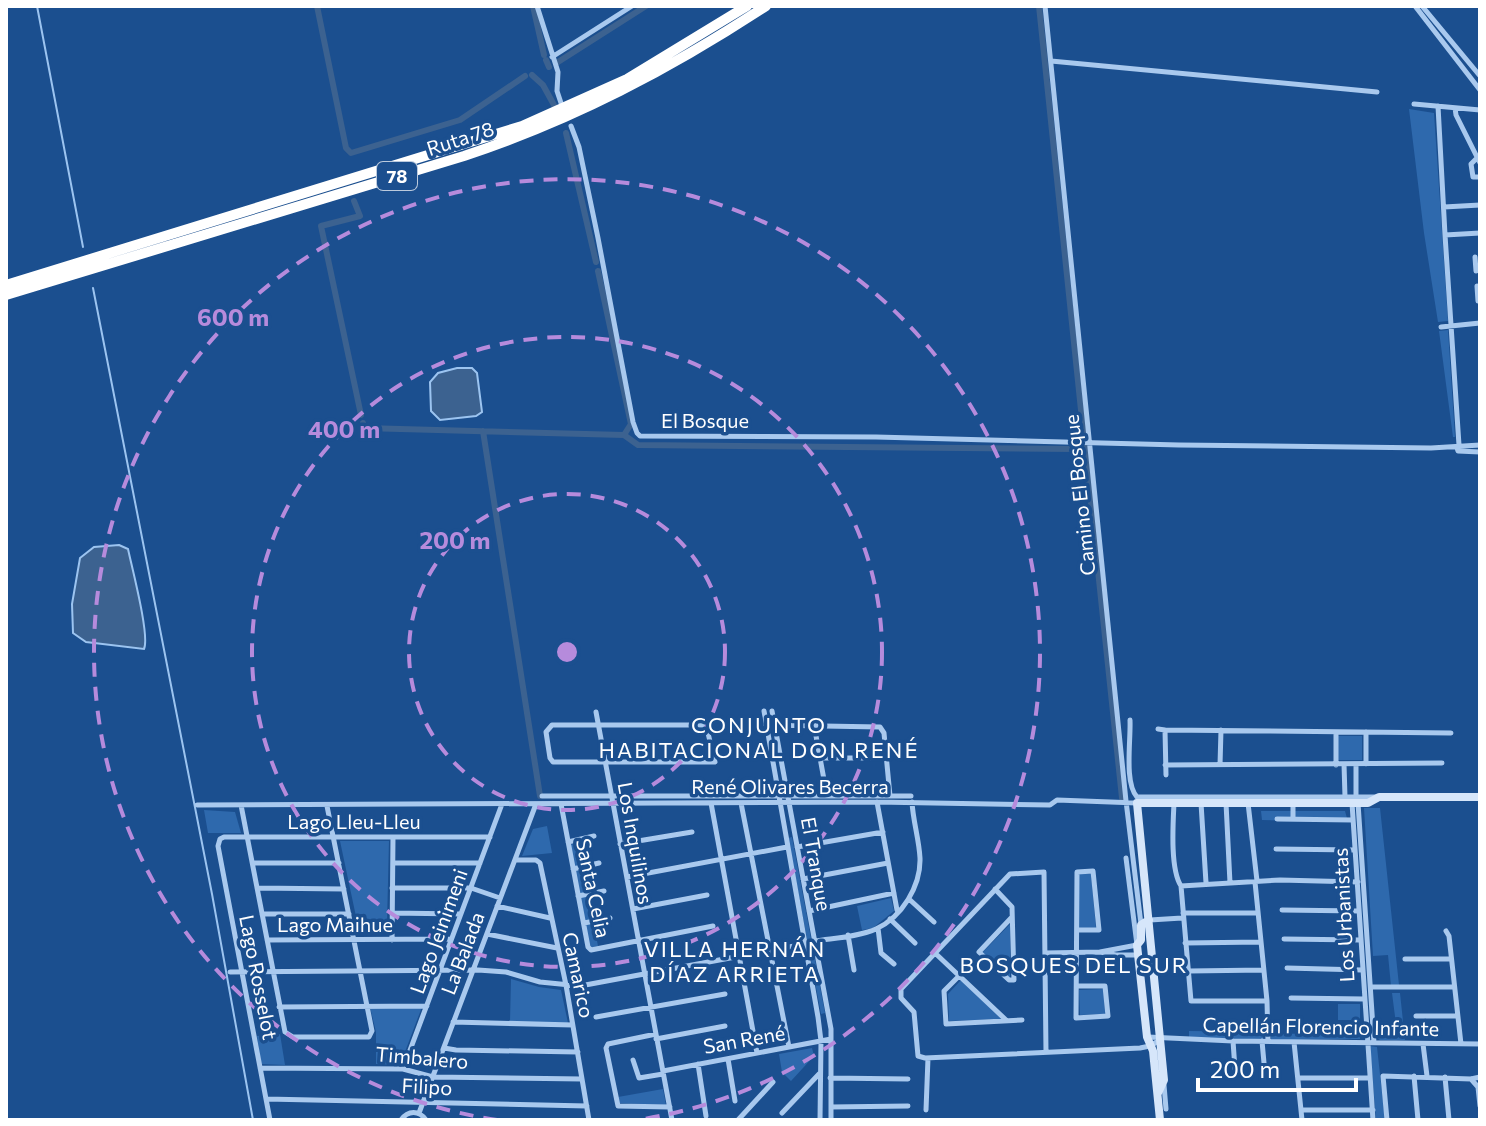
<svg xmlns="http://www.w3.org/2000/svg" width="1486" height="1126" font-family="Commissioner,sans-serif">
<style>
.green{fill:#2e69ad}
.water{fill:#3c6290;stroke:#9cc4f0;stroke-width:2}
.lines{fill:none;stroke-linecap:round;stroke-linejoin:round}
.stream{stroke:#9cc4f0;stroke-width:2}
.canal{stroke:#3c6290;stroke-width:6}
.street{stroke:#a9c9ee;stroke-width:5}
.secondary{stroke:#d6e6fa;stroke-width:8}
.highway{stroke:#fff;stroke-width:10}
.ring{fill:none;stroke:#b68bdc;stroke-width:4;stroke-dasharray:14 10}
.labels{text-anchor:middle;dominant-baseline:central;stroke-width:7;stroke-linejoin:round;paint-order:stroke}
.shield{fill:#1b4f8f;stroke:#bbcadd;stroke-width:2}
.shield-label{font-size:18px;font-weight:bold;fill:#fff}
.street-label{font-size:20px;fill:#fff;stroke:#1b4f8f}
.neighbourhood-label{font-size:22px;letter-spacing:2px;fill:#fff;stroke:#1b4f8f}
.centre{fill:#b68bdc;stroke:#1b4f8f;stroke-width:4}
.ring-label{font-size:24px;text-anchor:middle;font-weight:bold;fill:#b68bdc;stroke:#1b4f8f;stroke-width:7;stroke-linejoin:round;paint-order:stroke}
</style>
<rect width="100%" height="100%" fill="#1b4f8f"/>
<path class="green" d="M1409,109L1434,113L1448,321L1438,322L1424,233Z
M1448,330L1455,437H1453L1439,331Z
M1338,736H1362V760H1338Z
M1364,808H1380L1399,985L1391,986L1388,955L1373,956Z
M204,810L235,812L241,833H208Z
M1261,811H1345L1348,822L1262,820Z
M547,826L552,853L522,856L533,829Z
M792,837L825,1013L821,1014L788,838Z
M340,841H389L387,924L358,926Z
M578,843L598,946L589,948L570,845Z
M1079,874H1091L1096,928H1079Z
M891,898L894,911L873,928L862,930L857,906Z
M1010,924V979L982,953Z
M511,979L539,987L561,990L568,1023L510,1022Z
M961,980L1002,1019L949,1021L948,994Z
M1104,989L1105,1014L1080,1015L1079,990Z
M1392,993H1400L1405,1040H1380L1377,1037V1032H1397Z
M1338,1004H1360V1039L1271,1040V1034L1351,1033V1020H1338Z
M370,1007H422L400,1065L376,1064V1032Z
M1189,1031L1263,1032V1040L1189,1038Z
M280,1034L285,1065L261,1064L257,1036Z
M1370,1046L1377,1047L1385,1120H1376Z
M812,1048L814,1056L791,1081L782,1072L779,1054Z
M663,1089L666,1105L619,1103L618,1097Z"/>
<path class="water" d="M457,368H472L477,373L482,412L476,416L440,420L431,411L430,382L438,373Z
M119,545L128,549C132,568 150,636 144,649L86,642L73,633L72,604L80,558L94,547Z"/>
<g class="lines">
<path class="stream" d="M37,6L83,247
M93,288L212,894L253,1120"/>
<path class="canal" d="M317,6L346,148L351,153L460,120L525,76
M533,6L544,55
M1039,6L1084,439
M546,60L549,67
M558,62L646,6
M532,75L543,85L554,105
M566,133L596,262
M354,201L360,216L321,226L361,415
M598,271L631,424L624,435
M363,423L364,428L624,435L638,445L1076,449
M483,431L540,796
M1085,447L1122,798"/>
<path class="street" d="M537,6L558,72L557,91L561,103
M1045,6L1126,801L1141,924
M1415,6L1480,90
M1422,6L1480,76
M552,57L632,6
M1051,61L1377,92
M1414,104L1480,110
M1438,106L1445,235
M1455,108L1456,115L1480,163
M571,126L579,147L598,238L633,422L637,433L640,436L876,437L1179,445L1431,448L1480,445
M1477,158L1471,164L1473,177H1480
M1444,207L1480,205
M1480,233L1445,235L1459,445L1457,448L1458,451L1480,452
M1475,257L1476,271
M1477,286L1478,301
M1441,327L1480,323
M764,711L818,1017L821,1041L820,1120
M772,711L831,1029V1120
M596,712L672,1120
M1130,720C1131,740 1124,783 1137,797H1376
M552,725H703L707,729L715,762H553L550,758L546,732Z
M766,725L880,727L884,733L890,796
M814,725L827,796
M1158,729L1165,730L1166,775
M1165,730L1451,733
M1336,732V765
M1366,732V764
M820,758H886
M1344,764L1345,797
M1356,764V797
M1165,765L1442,763
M1220,765L1221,730
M542,796H911
M877,802L897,910
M711,803L757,1053
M741,803L789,1047
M1174,803C1173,824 1170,869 1181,886L1191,1001H1267
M1201,803L1206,883
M1226,803L1230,883
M1248,803L1257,881
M1352,803L1373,1120
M1358,803L1374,1043
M561,804L588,947L591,950L713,926
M197,805L877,802L1050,805L1057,800L1137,803
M241,805L285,1032L293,1037H369L372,1031L327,806
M1277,819L1353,820
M1293,819V803
M568,842L594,836
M620,844L692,832
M797,847L883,832
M1276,849L1355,850
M515,860H536L540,863L566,985L589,1120
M253,863H339
M393,863H480
M573,869L599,863
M627,877L787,847
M803,879L888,863
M1255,882L1267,1001L1268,1041
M1181,886L1280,880L1358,882
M257,888L344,889
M392,888H471L500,898
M995,889L1012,907L1014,980H1009L979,952L1012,917
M578,896L604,891
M909,899L934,922
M497,906L550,918
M633,909L707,895
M1282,910L1359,911
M809,911L894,893
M392,913L461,914
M1183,913H1258
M262,914H349
M890,919L915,943
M1150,920L1182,918
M584,923L610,918
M878,928L881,953L894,964
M1446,931L1449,936L1461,1044
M487,934L557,948
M848,935L854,970
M1284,939L1360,940
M267,940L451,939
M392,940L393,837
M815,941C834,938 858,937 876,929C902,917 921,886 920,858C919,839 913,821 912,802
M1185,943L1261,942
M1100,952L1137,945L1126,858
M935,953L1006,1020
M1045,953L1100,952L1116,955H1138
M1405,959H1451
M1287,968L1362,970
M1189,971L1264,970
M230,972L478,970L506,972L540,982L580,986L805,944
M959,976L944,991L946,1024L1022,1020
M1077,986H1105L1108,1016L1076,1018L1077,872L1093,871L1099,930H1077
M1371,987H1454
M1291,998L1364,999
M279,1007L427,1006
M1416,1016H1457
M596,1017L725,994
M453,1022L573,1025
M656,1034L608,1044L606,1048L618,1106L670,1107
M1148,1037L1233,1041L1480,1044
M656,1039L725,1026
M1233,1041L1235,1069
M1262,1041L1264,1063
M1294,1042L1302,1120
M1423,1044L1427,1076
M444,1048L456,1050L578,1052
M1046,1052L1044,872L1010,874L901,989V998L914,1012L918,1056L925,1058L1140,1048L1150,1046L1160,1040
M728,1059L735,1101
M633,1060L639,1078L663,1074
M698,1064L706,1116
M260,1068L403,1069L433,1077L582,1079
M403,1069L502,804
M663,1071L831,1039
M1414,1076L1418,1120
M1445,1077L1449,1120
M830,1078L908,1079
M1298,1078H1370
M1471,1079L1478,1087L1480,1106
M1164,1085L1166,1109
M266,1099L587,1106
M831,1107L908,1106
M926,1110L928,1058
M1302,1110H1373
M419,1113L536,804
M782,1113L819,1074
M270,1120L218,846L220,839L224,837H490
M401,1120C408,1110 419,1110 426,1120
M738,1120L773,1082
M1387,1120L1383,1076L1471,1079L1480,1077"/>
<path class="secondary" d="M1149,920L1141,925V940L1137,945L1147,1037L1153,1051L1160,1120
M1158,1093L1164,1080L1137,803H1368L1379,797H1480"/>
<path class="highway" d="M6,285L522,126L627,79L747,6
M6,295L464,156C573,120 670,69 766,6"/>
</g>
<g class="ring">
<circle cx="567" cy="652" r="158"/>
<circle cx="567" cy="652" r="315"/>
<path d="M497 1120A473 473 0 1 1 637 1120"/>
</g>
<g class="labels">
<rect class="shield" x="377" y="162" width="40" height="28" rx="6"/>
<g class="shield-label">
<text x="397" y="176">78</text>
</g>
<g class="street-label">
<text transform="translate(460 138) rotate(-18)">Ruta 78</text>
<text x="705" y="420">El Bosque</text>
<text transform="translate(1079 495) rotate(-96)">Camino El Bosque</text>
<text x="790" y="786">René Olivares Becerra</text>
<text x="354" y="821">Lago Lleu-Lleu</text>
<text transform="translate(636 843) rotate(80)">Los Inquilinos</text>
<text transform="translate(817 864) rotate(80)">El Tranque</text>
<text transform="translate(594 888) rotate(78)">Santa Celia</text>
<text transform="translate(1343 915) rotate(-93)">Los Urbanistas</text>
<text x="335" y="924">Lago Maihue</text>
<text transform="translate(438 931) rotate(-70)">Lago Jeinimeni</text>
<text transform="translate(462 953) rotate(-69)">La Balada</text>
<text transform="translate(579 975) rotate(78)">Camarico</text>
<text transform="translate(259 977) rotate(79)">Lago Rosselot</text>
<text transform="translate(1321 1026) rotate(1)">Capellán Florencio Infante</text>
<text transform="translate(744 1039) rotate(-10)">San René</text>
<text transform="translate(422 1057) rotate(5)">Timbalero</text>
<text transform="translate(427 1086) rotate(3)">Filipo</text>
</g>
<g class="neighbourhood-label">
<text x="759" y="724">CONJUNTO<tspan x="759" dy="25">HABITACIONAL DON RENÉ</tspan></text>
<text x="735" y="948">VILLA HERNÁN<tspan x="735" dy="25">DÍAZ ARRIETA</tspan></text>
<text x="1074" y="964">BOSQUES DEL SUR</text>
</g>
</g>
<circle cx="567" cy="652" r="12" class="centre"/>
<g class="ring-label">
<text x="233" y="326">600 m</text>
<text x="344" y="438">400 m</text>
<text x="455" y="549">200 m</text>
</g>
<rect width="1486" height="1126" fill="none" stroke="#ffffff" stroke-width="16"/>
<path d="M1198 1078v12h158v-12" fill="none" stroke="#ffffff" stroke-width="4"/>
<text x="1210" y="1078" font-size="24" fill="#ffffff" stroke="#1b4f8f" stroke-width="6" paint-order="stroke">200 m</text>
</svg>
